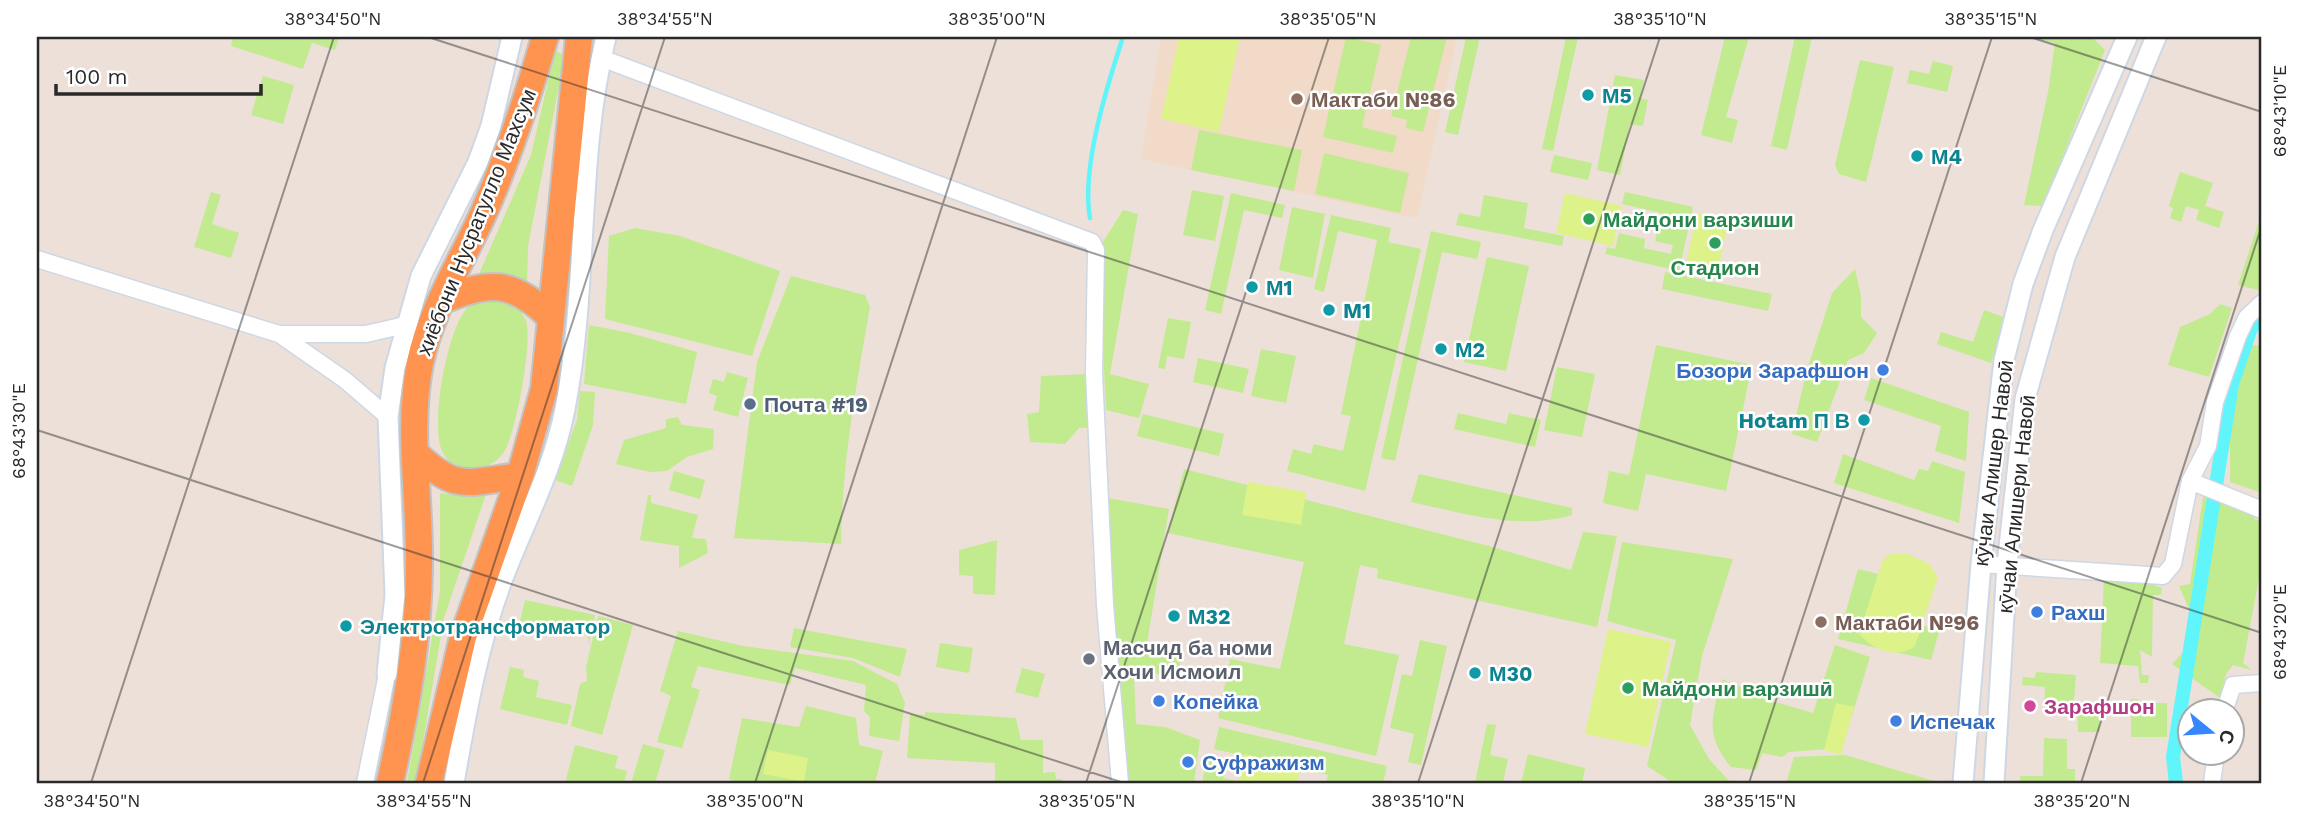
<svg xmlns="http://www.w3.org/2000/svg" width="2299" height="820" font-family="'Work Sans',sans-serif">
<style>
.education{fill:#f1dac7}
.green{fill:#c2ea8f}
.pitch{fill:#ddf38a}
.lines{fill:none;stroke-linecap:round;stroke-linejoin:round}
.stream{stroke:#60f4fb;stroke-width:4.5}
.canal{stroke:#60f4fb;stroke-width:14}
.minor-casing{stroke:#ced7e4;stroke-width:19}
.tertiary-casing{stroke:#ced7e4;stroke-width:23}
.trunk-casing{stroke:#c3c3c3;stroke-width:30}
.minor{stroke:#fff;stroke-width:16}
.tertiary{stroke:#fff;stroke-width:19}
.trunk{stroke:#ff9450;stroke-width:26}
.ticks{fill:none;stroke:#292929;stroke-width:2;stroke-opacity:0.45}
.culture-dot{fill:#0f9aa8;stroke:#fff;stroke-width:2.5}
.education-dot{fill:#8d6e63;stroke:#fff;stroke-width:2.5}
.leisure-dot{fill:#2e9e5b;stroke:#fff;stroke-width:2.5}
.shop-dot{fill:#3f7fe0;stroke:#fff;stroke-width:2.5}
.service-dot{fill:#5c6f8a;stroke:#fff;stroke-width:2.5}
.worship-dot{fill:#6b7280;stroke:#fff;stroke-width:2.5}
.hotel-dot{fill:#d1479c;stroke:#fff;stroke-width:2.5}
.labels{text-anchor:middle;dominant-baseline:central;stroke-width:5;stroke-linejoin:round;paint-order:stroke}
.culture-label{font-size:21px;font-weight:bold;fill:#0d838f;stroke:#fff;text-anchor:start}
.education-label{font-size:21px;font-weight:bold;fill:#785e54;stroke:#fff;text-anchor:start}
.leisure-label{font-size:21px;font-weight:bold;fill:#27864d;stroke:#fff;text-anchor:start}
.street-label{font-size:21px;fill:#292929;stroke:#fff}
.shop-label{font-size:21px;font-weight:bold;fill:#366cbe;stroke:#fff;text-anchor:start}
.service-label{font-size:21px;font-weight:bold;fill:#4e5e75;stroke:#fff;text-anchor:start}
.worship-label{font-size:21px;font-weight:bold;fill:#5b616d;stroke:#fff;text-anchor:start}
.hotel-label{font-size:21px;font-weight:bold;fill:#b23c85;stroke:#fff;text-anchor:start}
.neatline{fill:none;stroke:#292929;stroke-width:2.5}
.ticks-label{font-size:18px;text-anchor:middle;fill:#292929}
</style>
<rect width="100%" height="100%" fill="#ede0d9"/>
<path class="education" d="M1161,37H1457L1417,218L1141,159Z"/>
<path class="green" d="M233,37H339L335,50L312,43L303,69L231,46Z
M1346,37L1381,45L1362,127L1397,136L1393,153L1323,137Z
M1411,37H1447L1423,132L1406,128L1407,120L1391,116Z
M1466,37H1480L1458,135L1445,132Z
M1566,37H1578L1553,151L1542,149Z
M1725,37H1749L1726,117L1738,120L1732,143L1701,135Z
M1795,37H1812L1787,150L1771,146Z
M2029,37H2092L2105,50L2043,206L2024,205L2048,92L2055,43Z
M555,51L565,55L528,246L527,283L494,272L479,274L531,155Z
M1860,60L1894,67L1866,182L1839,174L1835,165Z
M1933,61L1953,66L1947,92L1907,83L1910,70L1929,74Z
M1615,75L1644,80L1640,98L1648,100L1643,126L1630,124L1620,175L1597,170Z
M263,76L294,85L283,124L251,115Z
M1199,130L1302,150L1294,191L1191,170Z
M1324,153L1409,173L1400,213L1315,194Z
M1554,155L1592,163L1588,180L1550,172Z
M2180,172L2213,183L2205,206L2224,212L2219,228L2196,220L2199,210L2186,206L2181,222L2170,218L2173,208L2169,206Z
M1192,190L1224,196L1215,241L1183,235Z
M211,192L221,195L212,224L239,233L231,258L194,247Z
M1625,192L1693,207L1679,271L1605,254L1607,247L1615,249L1619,233L1645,239L1644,248L1671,254L1673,245L1655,241L1661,213L1622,204Z
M1231,193L1285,205L1282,218L1244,210L1221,314L1205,310Z
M1484,195L1528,203L1524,228L1564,236L1562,246L1456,225L1459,213L1480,217Z
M1292,207L1325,214L1313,278L1279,270Z
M1123,210L1138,214L1110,374L1149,384L1139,418L1106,410L1098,250Z
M2262,212V291L2238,285Z
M1331,215L1391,228L1388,242L1421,249L1365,491L1287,471L1293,449L1311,454L1314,444L1343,451L1351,416L1341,414L1377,240L1338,231L1324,292L1314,289Z
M635,228L680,236L780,271L752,356L605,319L609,236Z
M1431,231L1481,242L1477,259L1442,252L1395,461L1381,458Z
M1487,257L1529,266L1506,371L1464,362Z
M1855,269L1861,296V317L1877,333L1864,353L1848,360L1817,442L1792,434L1806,373L1832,293Z
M1665,272L1772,294L1768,311L1662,289Z
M791,276L865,295L870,307C856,386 842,463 841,544L734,538L757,362Z
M493,297C506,300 520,306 526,321C533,341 516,433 504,452C490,473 453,477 442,451C430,424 447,328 468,307C475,300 484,299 493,297Z
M2220,304L2232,308L2209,377L2168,365L2180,327L2210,314Z
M1984,310L2006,318L1991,363L1937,344L1941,332L1973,342Z
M1168,318L1191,322L1184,359L1167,356L1165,369L1158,368Z
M589,325L630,333L697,352L686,404L584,384Z
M1656,345L1752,365L1726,491L1646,474L1638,511L1603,503L1609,471L1629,475Z
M2253,345L2262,346V493L2230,482C2232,437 2220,382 2253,345Z
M1261,349L1296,356L1286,403L1251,396Z
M1198,358L1249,369L1243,393L1193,382Z
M1557,367L1595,374L1582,437L1544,430Z
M727,372L748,378L738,417L713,410L717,396L709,393L713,379L724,382Z
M1088,374L1093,427L1079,428L1065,444L1030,442L1027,414L1039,412L1041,376Z
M1871,378L1969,412L1966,461L1935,451L1941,426L1864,400Z
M580,391L595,392L593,425L572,486L555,480L577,420Z
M1458,413L1506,424L1509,413L1541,420L1535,447L1454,429Z
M1143,414L1224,434L1219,456L1137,436Z
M678,417L682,425L714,429L713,449L687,457L667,471L650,472L616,464L624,440L666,428V419Z
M1843,454L1914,480L1919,469L1928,471L1932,461L1965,472L1959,523L1834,483Z
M1184,469L1489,546L1571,570L1583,532L1617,536L1597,627L1377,578L1378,569L1360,565L1344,644L1399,655L1376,756L1218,718L1230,659L1280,669L1304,562L1168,533Z
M674,471L705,480L700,499L669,490Z
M1419,474L1572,508V515C1518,531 1464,513 1411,502Z
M2204,491L2255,511L2254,519L2262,521V563L2243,663L2252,670L2233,665L2226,674L2220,698L2172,664L2200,635L2179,586L2190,584Z
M440,493L470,497L486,494L444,618L416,783H407L440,591Z
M648,495H651V503L698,515L692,538L706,539L708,553L679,568V546L640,540Z
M1108,498L1169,509L1147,643L1182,652L1179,671L1134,676L1136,724L1165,727L1200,740L1194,783H1129L1115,639Z
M997,540L995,595L973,594V576L959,575V550Z
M1622,542L1733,559L1702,656L1690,725L1709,759L1731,783H1673L1647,766L1676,640L1607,621Z
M1858,569L1898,579L1887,619L1940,629L1931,660L1838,639Z
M2104,579L2146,582L2162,588L2161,595H2153L2152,657L2140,650L2142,675H2149L2148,683H2140L2138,666L2100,663Z
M525,600L595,615L589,644L588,635L520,621Z
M598,616L633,625L602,735L571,726L580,684L587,681L586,667Z
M794,628L907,649L900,677L853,658L790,647Z
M678,631L743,646L853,661L897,684L905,703L899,741L869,736L870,717L864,711L866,685L795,668L790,685L698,666L691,687L700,690L682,748L657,742L671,696L660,691Z
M1420,640L1447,646L1421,765L1408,762L1414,734L1390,728L1402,674L1412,676Z
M940,643L973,648L969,673L936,667Z
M1835,645L1870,657L1842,748L1789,752L1782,757L1762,753L1756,770L1731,767C1704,735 1712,716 1722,679L1775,702L1813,713Z
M510,667L524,670L523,677L539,681L536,697L572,705L567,725L500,709Z
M1022,668L1045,674L1038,698L1015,692Z
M2036,672L2076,675L2073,714L2044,712L2045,687L2022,685L2023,677L2035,678Z
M2131,699H2138L2139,703H2167V737H2131Z
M806,706L856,718L859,745L883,751L875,783H737L729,779L742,718L799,727Z
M2099,707L2100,732H2078L2077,708Z
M925,712L1016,718L1021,740H1043V773L1055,772L1056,779H1062V783H995V763L907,758L910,714L925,715Z
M1487,724L1496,725L1490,755L1508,759L1503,783H1475Z
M1219,727L1387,766L1383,783L1373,780L1372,783H1326L1328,775L1214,749Z
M2044,738L2067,739V769H2075V783H2020V776H2043Z
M643,744L665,750L655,783H631Z
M575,745L618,756L615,768L627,771L624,783H565Z
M1528,754L1585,768L1582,783H1521Z
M1845,755L1941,783H1786L1794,757Z
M1207,758L1226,762L1223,778L1247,783H1202Z"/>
<path class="pitch" d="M1179,37H1240L1219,132L1161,119Z
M1565,193L1622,206L1613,246L1556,233Z
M1697,213L1729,220L1717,275L1685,268Z
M1248,482L1306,492L1301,525L1242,515Z
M1906,553L1929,564L1938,577L1915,646C1897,660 1873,650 1859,634L1883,559L1891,554Z
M1608,629L1671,642L1648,747L1585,734Z
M1836,703L1854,707L1841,755L1824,750Z
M768,750L808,758L804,782L763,774Z
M1244,754L1301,766L1297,783H1238Z"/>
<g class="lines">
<path class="stream" d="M1090,218C1081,168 1107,86 1123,37"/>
<path class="canal" d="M2176,783L2173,757L2232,384L2251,328L2262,319"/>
<g class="minor-casing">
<path id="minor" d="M601,58L1092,242L1096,250L1094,374L1105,605L1120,783
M37,259L279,334H366L405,325
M2262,303L2247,317L2238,336L2215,402L2208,446L2190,481L2262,510
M279,334L345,380L388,417
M1981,564L2163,576L2173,564L2190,481
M2224,712L2233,685L2262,683
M365,783L387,674
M2212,783L2216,754"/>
</g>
<g class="tertiary-casing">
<path id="tertiary" d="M387,674L395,595L388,417L395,368L421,276L478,162L491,126L512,37
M454,783C466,714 478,644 503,578C525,520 553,471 565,409C589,284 576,160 606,37
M1963,783L1981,564L2004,360L2023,284L2043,230L2127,37
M1994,783L2007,565L2025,399L2065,257L2156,37"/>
</g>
<g class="trunk-casing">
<path id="trunk" d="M441,301C488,281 512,279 550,317
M415,453C457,493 467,482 520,476
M390,783C406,710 419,639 419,563C420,497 407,429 420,363C431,309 462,261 484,212C509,155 528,96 545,37
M429,783L463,637L520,476L544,389L579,37"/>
</g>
<use href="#minor" class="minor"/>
<use href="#tertiary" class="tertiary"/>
<use href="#trunk" class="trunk"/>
</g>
<path class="ticks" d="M428,37L2262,633M2030,37L2262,112M37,430L1124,783M91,783L334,37M423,783L665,37M755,783L997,37M1086,783L1329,37M1418,783L1660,37M1749,783L1992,37M2081,783L2262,225"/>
<g class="culture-dot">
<circle cx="1588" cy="95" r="7"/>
<circle cx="1917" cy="156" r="7"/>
<circle cx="1252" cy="287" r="7"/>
<circle cx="1329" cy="310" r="7"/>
<circle cx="1441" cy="349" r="7"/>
<circle cx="1864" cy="420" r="7"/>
<circle cx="1174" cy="616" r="7"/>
<circle cx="346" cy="626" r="7"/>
<circle cx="1475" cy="673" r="7"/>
</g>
<g class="education-dot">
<circle cx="1297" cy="99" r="7"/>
<circle cx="1821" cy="622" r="7"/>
</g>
<g class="leisure-dot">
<circle cx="1589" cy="219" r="7"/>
<circle cx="1715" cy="243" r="7"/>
<circle cx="1628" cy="688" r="7"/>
</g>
<g class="shop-dot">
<circle cx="1883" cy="370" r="7"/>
<circle cx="2037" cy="612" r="7"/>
<circle cx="1159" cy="701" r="7"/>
<circle cx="1896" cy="721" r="7"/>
<circle cx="1188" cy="762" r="7"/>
</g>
<circle class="service-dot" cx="750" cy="404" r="7"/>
<circle class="worship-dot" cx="1089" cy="659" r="7"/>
<circle class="hotel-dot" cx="2030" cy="706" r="7"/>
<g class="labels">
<g class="culture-label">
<text x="1602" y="95">М5</text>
<text x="1931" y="156">М4</text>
<text x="1266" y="287">М1</text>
<text x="1343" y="310">M1</text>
<text x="1455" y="349">М2</text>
<text x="1850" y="420" text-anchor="end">Hotam П В</text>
<text x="1188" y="616">М32</text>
<text x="360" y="626">Электротрансформатор</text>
<text x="1489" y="673">М30</text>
</g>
<g class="education-label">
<text x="1311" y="99">Мактаби №86</text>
<text x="1835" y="622">Мактаби №96</text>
</g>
<g class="leisure-label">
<text x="1603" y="219">Майдони варзиши</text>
<text x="1715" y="267" text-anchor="middle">Стадион</text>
<text x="1642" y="688">Майдони варзишӣ</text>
</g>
<g class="street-label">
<text transform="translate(476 222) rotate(-68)">хиёбони Нусратулло Махсум</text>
<text transform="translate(1993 463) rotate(-83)">кӯчаи Алишер Навоӣ</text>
<text transform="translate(2016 504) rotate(-84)">кӯчаи Алишери Навоӣ</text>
</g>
<g class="shop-label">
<text x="1869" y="370" text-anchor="end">Бозори Зарафшон</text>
<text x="2051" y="612">Рахш</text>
<text x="1173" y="701">Копейка</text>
<text x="1910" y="721">Испечак</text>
<text x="1202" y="762">Суфражизм</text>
</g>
<g class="service-label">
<text x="764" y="404">Почта #19</text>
</g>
<g class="worship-label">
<text x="1103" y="647">Масчид ба номи<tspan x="1103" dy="24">Хочи Исмоил</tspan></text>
</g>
<g class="hotel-label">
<text x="2044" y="706">Зарафшон</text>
</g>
</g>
<rect width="2299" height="820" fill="none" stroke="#ffffff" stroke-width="77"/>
<g transform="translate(2211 732) rotate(108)"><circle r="33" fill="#ffffff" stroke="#a9a9a9" stroke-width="2"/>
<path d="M0-5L12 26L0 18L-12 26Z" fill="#3586ff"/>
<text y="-10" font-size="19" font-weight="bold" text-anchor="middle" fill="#292929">С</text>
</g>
<path d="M56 84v10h205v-10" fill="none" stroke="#292929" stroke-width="3.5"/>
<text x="66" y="84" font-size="21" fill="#292929" stroke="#ffffff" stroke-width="5" paint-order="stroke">100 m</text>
<rect x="38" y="38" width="2222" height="744" class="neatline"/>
<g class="ticks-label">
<text x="333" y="25">38°34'50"N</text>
<text x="665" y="25">38°34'55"N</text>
<text x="997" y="25">38°35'00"N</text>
<text x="1328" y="25">38°35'05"N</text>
<text x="1660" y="25">38°35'10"N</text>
<text x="1991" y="25">38°35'15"N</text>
<text transform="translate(2280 111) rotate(-90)" y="6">68°43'10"E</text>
<text transform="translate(19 431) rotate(-90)" y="6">68°43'30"E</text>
<text transform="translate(2280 632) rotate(-90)" y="6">68°43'20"E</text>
<text x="92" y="807">38°34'50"N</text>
<text x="424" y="807">38°34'55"N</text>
<text x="755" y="807">38°35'00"N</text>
<text x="1087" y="807">38°35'05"N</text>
<text x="1418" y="807">38°35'10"N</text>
<text x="1750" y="807">38°35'15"N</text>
<text x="2082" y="807">38°35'20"N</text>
</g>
</svg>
